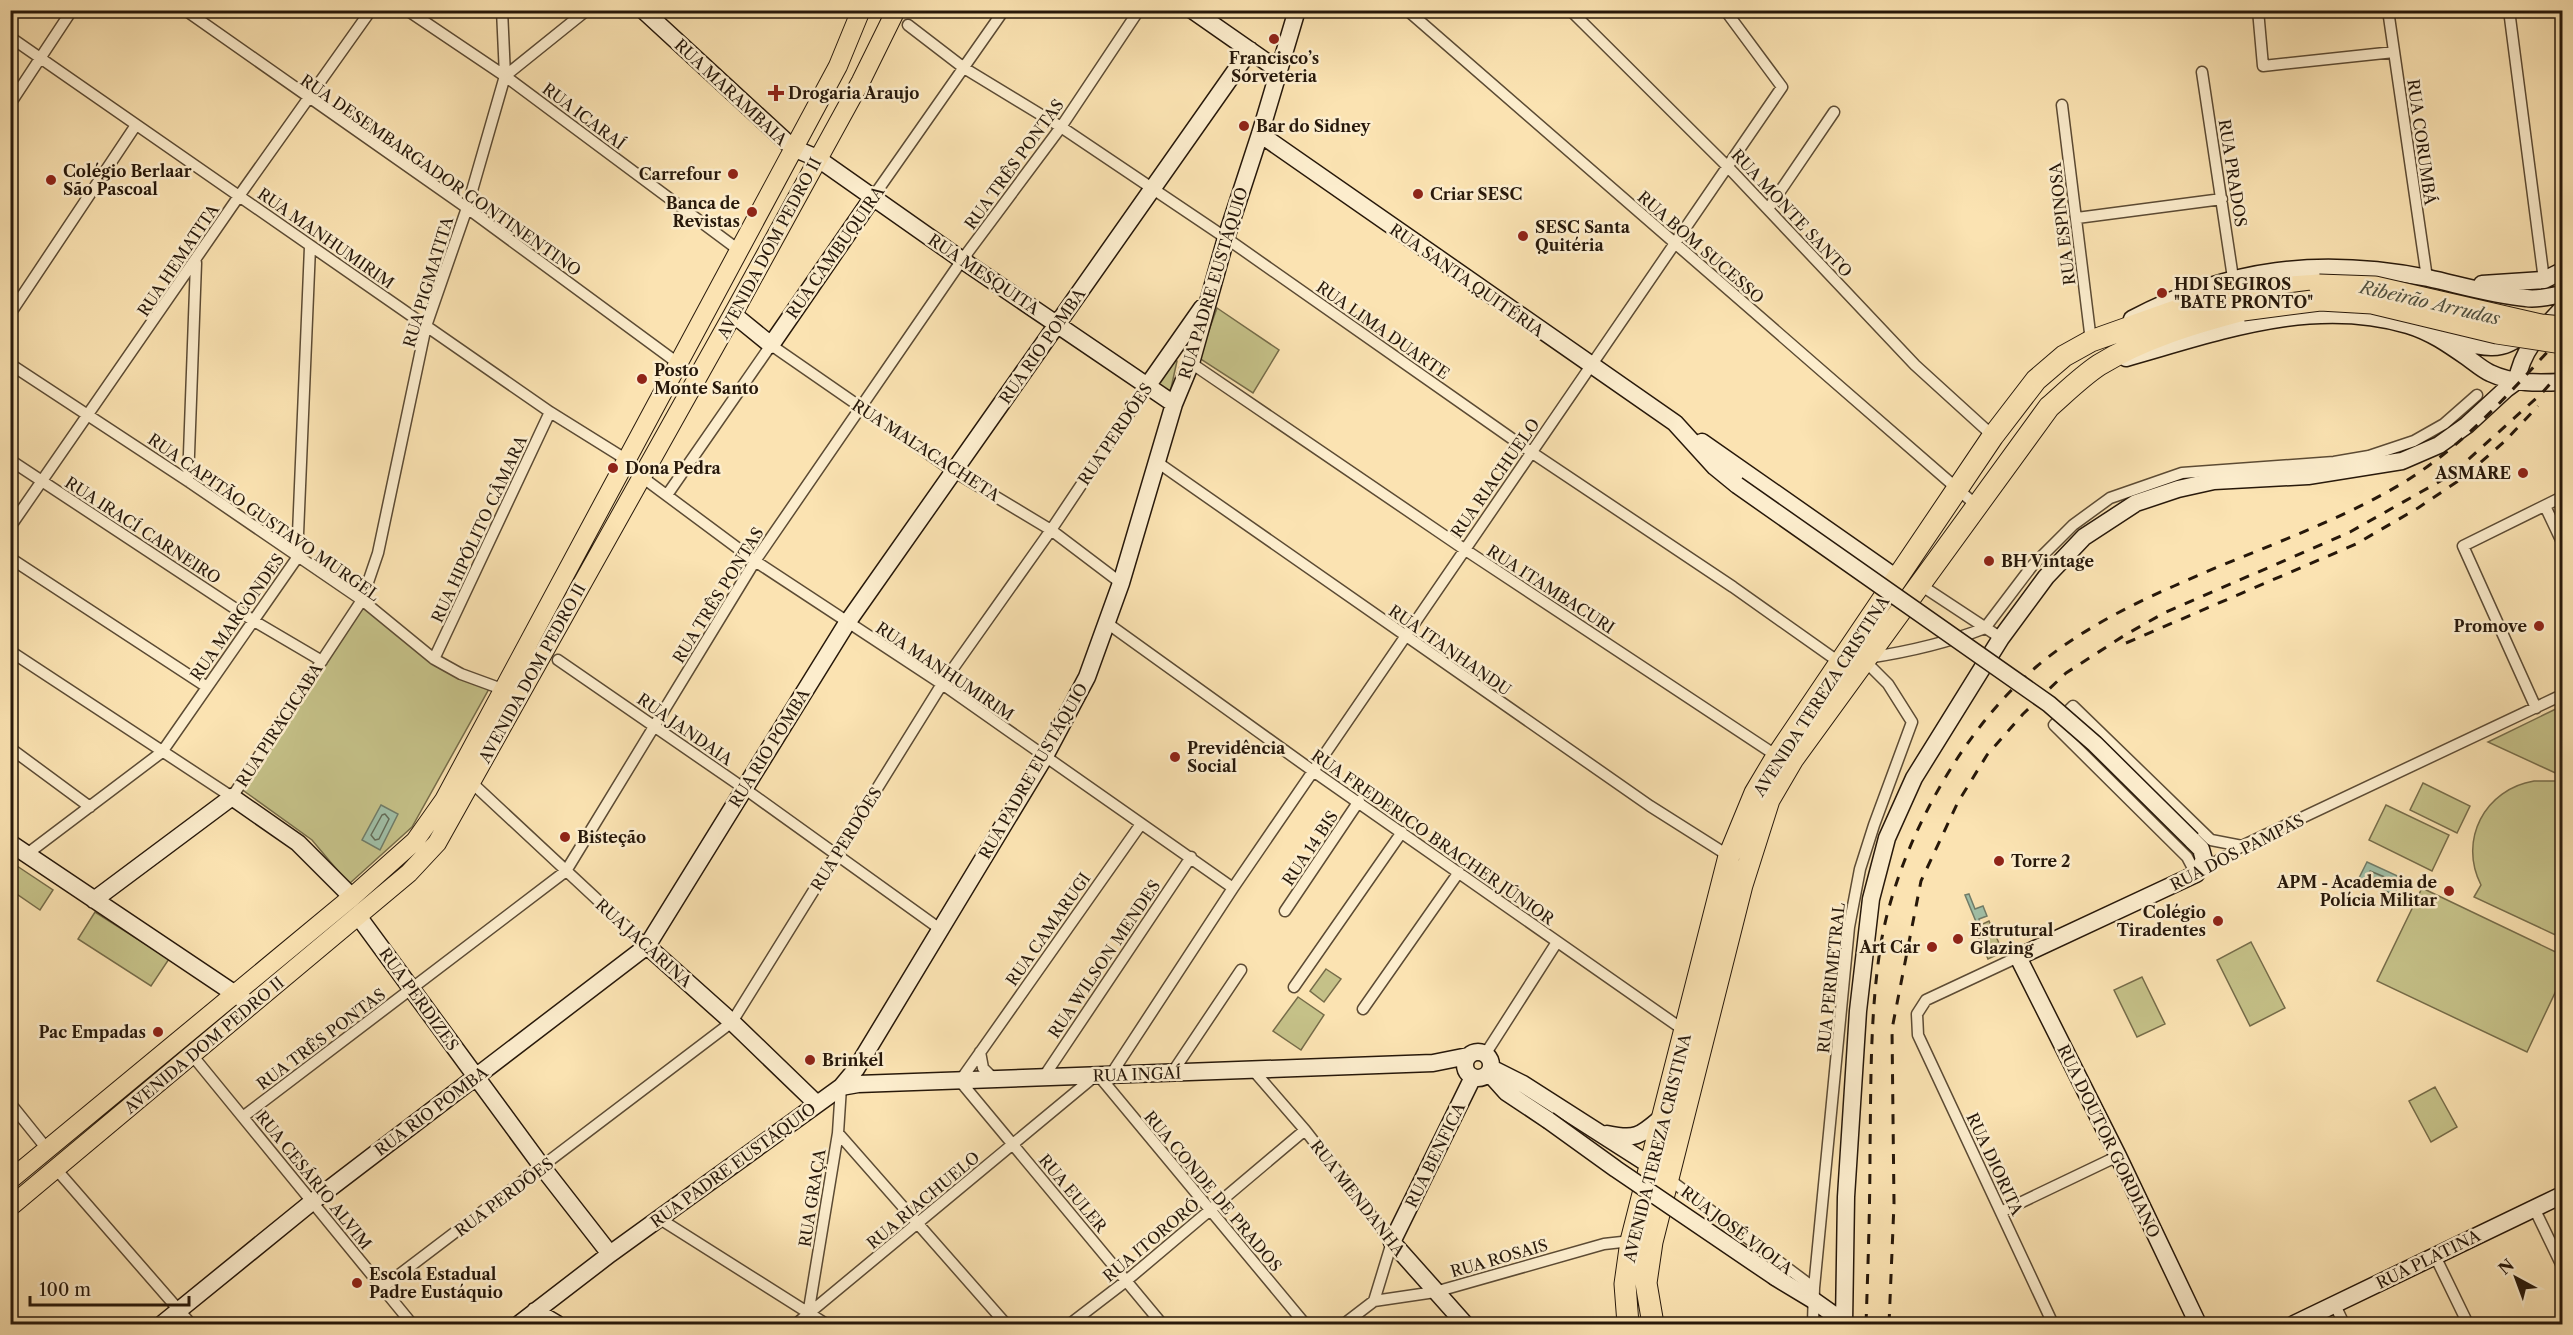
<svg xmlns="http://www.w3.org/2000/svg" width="2573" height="1335" font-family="'Libre Caslon Text',serif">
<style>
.green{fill:#c5c188;stroke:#766c49;stroke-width:1.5}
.water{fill:#a0bfa7;stroke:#707c68;stroke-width:1.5}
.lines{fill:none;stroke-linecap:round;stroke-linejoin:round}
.shore{stroke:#646c58;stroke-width:1.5}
.street-casing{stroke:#5c4b34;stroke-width:13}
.secondary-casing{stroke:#27180a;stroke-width:19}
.primary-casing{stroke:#27180a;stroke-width:20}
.highway-casing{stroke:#27180a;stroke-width:23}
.street{stroke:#fcedcd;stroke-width:10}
.secondary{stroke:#fcedcd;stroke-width:16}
.primary{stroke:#fbe3b2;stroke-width:18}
.highway{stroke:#fbe3b2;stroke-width:21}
.rail{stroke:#27180a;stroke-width:3;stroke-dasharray:10 10;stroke-linecap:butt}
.secondary-bridge-casing{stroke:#27180a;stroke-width:19;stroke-linecap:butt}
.highway-bridge-casing{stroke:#27180a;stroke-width:23;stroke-linecap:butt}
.secondary-bridge{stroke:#fcedcd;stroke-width:16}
.highway-bridge{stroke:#fbe3b2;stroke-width:21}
.poi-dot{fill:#8f2418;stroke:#fcedcd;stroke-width:2}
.labels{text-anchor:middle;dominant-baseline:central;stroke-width:5;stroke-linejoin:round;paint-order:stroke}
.poi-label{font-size:16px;font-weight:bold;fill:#27180a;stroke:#fcedcd;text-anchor:start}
.street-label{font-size:16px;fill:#27180a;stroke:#fcedcd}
.water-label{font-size:18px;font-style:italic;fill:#515241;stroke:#fcedcd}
</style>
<rect width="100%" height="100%" fill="#fbe3b2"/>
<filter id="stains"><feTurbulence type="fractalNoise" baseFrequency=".00333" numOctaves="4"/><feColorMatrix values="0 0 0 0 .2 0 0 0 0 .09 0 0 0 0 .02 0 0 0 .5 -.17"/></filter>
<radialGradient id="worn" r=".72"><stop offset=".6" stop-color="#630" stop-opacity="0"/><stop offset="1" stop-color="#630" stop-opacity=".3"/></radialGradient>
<path class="green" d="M1217,308L1279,350L1253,393L1199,358Z
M1173,360L1177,361L1170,393L1153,383Z
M363,602L437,665L490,687L412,827L349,884L312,840L244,791Z
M2562,706V776L2488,742Z
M2534,781H2562V938L2474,897L2481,885C2458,840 2485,789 2534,781Z
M2423,783L2470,806L2457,833L2410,810Z
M2386,805L2449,835L2432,871L2369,840Z
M14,864L53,890L40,910L11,890V869Z
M2422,888L2562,955V978L2527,1052L2377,981Z
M95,912L169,959L151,986L78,939Z
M1989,921L2003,952L1988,959L1974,928Z
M2251,942L2285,1008L2250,1026L2217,960Z
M1326,969L1341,979L1324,1002L1310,991Z
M2142,977L2165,1024L2137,1037L2114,990Z
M1298,997L1324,1015L1301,1050L1273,1031Z
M2435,1087L2457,1127L2431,1142L2409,1101Z"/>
<path class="water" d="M381,805L398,814L380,850L362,840Z
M2367,862L2402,878L2394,895L2359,878Z
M1969,894L1975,909L1983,906L1987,916L1979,919L1980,923L1977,924L1965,895Z"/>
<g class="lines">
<path class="shore" d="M385,814L389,819L379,839L375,840L371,835L382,815Z
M2370,871L2392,880V884L2389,886L2370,877Z"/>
<g class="street-casing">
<path id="street" d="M185,10L467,208L679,364
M407,10L505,76L740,251
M502,10L505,76
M1407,10L1976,505
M1570,10L1728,167L1915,365L1993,436
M2258,10L2263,66L2394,52
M2388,10L2427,278
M2509,10L2544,280
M908,25L964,68L1061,127L1226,238L1531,452L1733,587L1839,662
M10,37L550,412L627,460
M2202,72L2233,278
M10,104L72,10
M2062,105L2091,341
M873,197L1004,10
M1768,209L1834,112
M2077,218L2222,199
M10,314L136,125
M1191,363L1464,549L1777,756
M10,364L188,481L362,600L434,659L461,674L502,689
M10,460L254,621L322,661
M1157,462L1650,806L1729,856
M642,477L755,561L942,684L1233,888
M188,481L196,263
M667,495L771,345L953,471L1051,530L1121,583
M2545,506L2562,542
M10,527L239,196L371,10
M10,558L207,687
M1919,584L2001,638
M1107,623L1313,771L1685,1031
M1985,628L2032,566L2073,525L2110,498L2182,473L2334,462L2369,456L2414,441L2444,424L2477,395
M10,651L232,797L362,600L378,553L426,326L467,208L505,76L587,10
M1867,658C1907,652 1947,643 1985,628
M434,659L550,412
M558,660L745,789L940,929
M2536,708L2463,546L2562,497
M10,748L90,807
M471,782L647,946
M1141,824L960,1081L1162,1324
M2242,846L2211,840L2073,706L2054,725L2187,857L2196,874L2242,846L2562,695
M27,854L162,752L297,558L310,247
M1285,911L1359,801
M2018,957L1926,1000L1917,1014L1918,1035L2053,1324
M1294,987L1402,832
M1363,1009L1459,872
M980,1052L983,1068L994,1079
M1486,1053L1557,942
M192,1055L412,1324
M1253,1070L1305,1130L1392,1242L1374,1301
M1172,1073L1241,970
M1099,1076L1305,1324
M1110,1076L1233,888L1782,87L1725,10
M1043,1078L1191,857
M10,1103L47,1149
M244,1116L566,871L755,561L962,260L1061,127L1139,10
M838,1133L1006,1324
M56,1169L191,1324
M1670,1180L1814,1288
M2534,1208L2562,1266
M2001,1212L2118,1156
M660,1219L826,1324
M2435,1256L2468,1324
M383,1287L732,1022L942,684L1051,530L1148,385
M2335,1305L2344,1324
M808,1315L838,1133L841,1087
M796,1324L1095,1076
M1070,1324L1126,1281L1305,1130
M1344,1324L1374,1301L1435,1292L1604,1244L1631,1241
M1813,1324L1814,1288L1849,927L1860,869L1874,825L1912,722L1888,684L1865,661"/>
</g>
<g class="secondary-casing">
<path id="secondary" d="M643,10L793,148L817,158L962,260L1174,404
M1192,10L1278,70
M1260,134L1675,423L1715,467L1737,485
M2482,284L2544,280L2562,271
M733,314L771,345L873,197
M2132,319C2230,267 2320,257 2428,278C2460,285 2493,295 2526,298C2538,300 2551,296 2562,294
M2446,338C2474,345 2501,357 2524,332
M2126,358C2219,332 2311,297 2408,325C2431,332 2448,344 2468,358C2475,363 2483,370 2490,373C2513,384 2538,383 2562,382
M1148,385L1202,308
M1702,442L1898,579
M2192,840L2201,849L2204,860L2196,874L2018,957L2118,1156L2198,1324
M10,843L244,1000
M94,900L232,797L298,843L352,897
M358,916L543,1168L610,1254
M647,946L732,1022L817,1104
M1465 1065a13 13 0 1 1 26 0a13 13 0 1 1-26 0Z
M1491,1068L1523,1084L1659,1171
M1489,1073L1506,1092L1548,1120
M841,1087L858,1084L1433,1063L1468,1056
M1607,1134C1636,1140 1640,1136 1661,1118
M1775,1277L1813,1300L1844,1322
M535,1311L557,1324
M162,1324L312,1202L647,946L847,623L1250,50
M519,1324L610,1254L841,1087L856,1069L1044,758L1087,677L1121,583L1174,404L1191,363L1226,238L1260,134L1297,10
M1465,1324L1392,1242L1473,1077
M1844,1324L1846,1197L1858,1011L1871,899L1887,838L1914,778L2001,638L2046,577L2084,537L2136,503L2178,489L2214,481L2308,476L2402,461L2439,445L2467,425L2506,389L2517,381C2521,351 2542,330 2562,309
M2294,1324L2562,1195"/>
</g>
<g class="primary-casing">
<path id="primary" d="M10,1180L352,897L415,841L444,800L838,66L861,10
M10,1207L409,873L437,843L733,314L861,81L896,10"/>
</g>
<g class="highway-casing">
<path id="highway" d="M1628,1324L1625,1284L1631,1241L1729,856L1755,793L1777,756L1993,436L2036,380L2064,356L2091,341L2201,302L2275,288L2319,285
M1653,1324L1646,1283L1652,1242L1742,885L1769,800L1793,759L2049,407C2065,393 2081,377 2099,365C2143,338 2194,323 2243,310"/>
</g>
<use href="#street" class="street"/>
<use href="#secondary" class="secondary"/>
<use href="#primary" class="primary"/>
<use href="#highway" class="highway"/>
<path class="rail" d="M2126,643L2356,544L2418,508L2464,477L2505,441L2538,406
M1866,1324C1868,1266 1870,1208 1870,1150C1871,1081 1870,1012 1881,943C1898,846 1960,732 2036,667C2076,633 2126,607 2174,586C2250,551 2334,525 2406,481C2467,443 2514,388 2562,336
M1889,1324L1894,1204L1892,1029L1921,881L1958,802L1987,755L2023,714L2066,673L2125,635L2164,613L2350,532L2451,475L2542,393L2562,370"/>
<g class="secondary-bridge-casing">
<path id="secondary-bridge" d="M1737,485L2049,704L2095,744L2192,840
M1548,1120L1616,1169L1775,1277"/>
</g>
<g class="highway-bridge-casing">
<path id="highway-bridge" d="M2319,285L2375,287L2541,325L2562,327
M2243,310L2320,300L2372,303L2497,333L2562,343"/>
</g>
<use href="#secondary-bridge" class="secondary-bridge"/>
<use href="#highway-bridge" class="highway-bridge"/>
</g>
<g class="poi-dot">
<circle cx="1274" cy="39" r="6"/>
<path d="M773 84h6v6h6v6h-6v6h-6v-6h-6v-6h6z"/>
<circle cx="1244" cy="126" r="6"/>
<circle cx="733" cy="174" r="6"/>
<circle cx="51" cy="180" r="6"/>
<circle cx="1418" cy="194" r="6"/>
<circle cx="752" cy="212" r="6"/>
<circle cx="1523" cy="236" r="6"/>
<circle cx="2162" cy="293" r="6"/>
<circle cx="642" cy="379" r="6"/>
<circle cx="613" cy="468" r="6"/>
<circle cx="2523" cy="473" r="6"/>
<circle cx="1989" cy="561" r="6"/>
<circle cx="2539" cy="626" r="6"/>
<circle cx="1175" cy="757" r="6"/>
<circle cx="565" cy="837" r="6"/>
<circle cx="1999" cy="861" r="6"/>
<circle cx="2449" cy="891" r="6"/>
<circle cx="2218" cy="921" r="6"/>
<circle cx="1958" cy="939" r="6"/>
<circle cx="1932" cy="947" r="6"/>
<circle cx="158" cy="1032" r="6"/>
<circle cx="810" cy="1060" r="6"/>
<circle cx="357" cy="1283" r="6"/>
</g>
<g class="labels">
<g class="poi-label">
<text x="1274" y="58" text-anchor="middle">Francisco’s<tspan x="1274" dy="18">Sorveteria</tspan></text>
<text x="788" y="93">Drogaria Araujo</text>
<text x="1256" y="126">Bar do Sidney</text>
<text x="63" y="171">Colégio Berlaar<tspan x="63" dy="18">São Pascoal</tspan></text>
<text x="721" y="174" text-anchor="end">Carrefour</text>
<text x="1430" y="194">Criar SESC</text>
<text x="740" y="203" text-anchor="end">Banca de<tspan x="740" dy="18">Revistas</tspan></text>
<text x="1535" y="227">SESC Santa<tspan x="1535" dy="18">Quitéria</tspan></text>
<text x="2174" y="284">HDI SEGIROS<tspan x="2174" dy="18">"BATE PRONTO"</tspan></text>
<text x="654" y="370">Posto<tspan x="654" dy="18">Monte Santo</tspan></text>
<text x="625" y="468">Dona Pedra</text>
<text x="2511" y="473" text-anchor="end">ASMARE</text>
<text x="2001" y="561">BH Vintage</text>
<text x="2527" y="626" text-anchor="end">Promove</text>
<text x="1187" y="748">Previdência<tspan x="1187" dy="18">Social</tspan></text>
<text x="577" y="837">Bisteção</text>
<text x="2011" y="861">Torre 2</text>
<text x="2437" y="882" text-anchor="end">APM - Academia de<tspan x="2437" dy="18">Polícia Militar</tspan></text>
<text x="2206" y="912" text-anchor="end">Colégio<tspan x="2206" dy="18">Tiradentes</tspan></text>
<text x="1970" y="930">Estrutural<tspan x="1970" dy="18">Glazing</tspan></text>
<text x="1920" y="947" text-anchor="end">Art Car</text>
<text x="146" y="1032" text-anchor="end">Pac Empadas</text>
<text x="822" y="1060">Brinkel</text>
<text x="369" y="1274">Escola Estadual<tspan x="369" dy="18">Padre Eustáquio</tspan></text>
</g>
<g class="street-label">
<text transform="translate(731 92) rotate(43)">RUA MARAMBAIA</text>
<text transform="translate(584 116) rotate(37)">RUA ICARAÍ</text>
<text transform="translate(2422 142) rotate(82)">RUA CORUMBÁ</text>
<text transform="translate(1014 164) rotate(-54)">RUA TRÊS PONTAS</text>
<text transform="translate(2233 173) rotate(81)">RUA PRADOS</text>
<text transform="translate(441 175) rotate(35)">RUA DESEMBARGADOR CONTINENTINO</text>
<text transform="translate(1792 213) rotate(47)">RUA MONTE SANTO</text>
<text transform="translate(2062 224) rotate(-97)">RUA ESPINOSA</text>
<text transform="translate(326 238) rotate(35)">RUA MANHUMIRIM</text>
<text transform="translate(1701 247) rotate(41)">RUA BOM SUCESSO</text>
<text transform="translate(769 248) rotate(-62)">AVENIDA DOM PEDRO II</text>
<text transform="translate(835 252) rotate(-55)">RUA CAMBUQUIRA</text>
<text transform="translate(178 260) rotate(-56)">RUA HEMATITA</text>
<text transform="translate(984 274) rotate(34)">RUA MESQUITA</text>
<text transform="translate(1467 280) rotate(35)">RUA SANTA QUITÉRIA</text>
<text transform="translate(428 282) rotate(-73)">RUA PIGMATITA</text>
<text transform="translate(1213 283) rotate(-73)">RUA PADRE EUSTÁQUIO</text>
<text transform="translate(1383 330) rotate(35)">RUA LIMA DUARTE</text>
<text transform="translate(1042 346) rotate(-55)">RUA RIO POMBA</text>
<text transform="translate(1115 434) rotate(-56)">RUA PERDÕES</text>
<text transform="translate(926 450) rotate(33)">RUA MALACACHETA</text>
<text transform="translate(1495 478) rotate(-55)">RUA RIACHUELO</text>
<text transform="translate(264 517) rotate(35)">RUA CAPITÃO GUSTAVO MURGEL</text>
<text transform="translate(479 529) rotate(-65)">RUA HIPÓLITO CÂMARA</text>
<text transform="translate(143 530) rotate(33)">RUA IRACÍ CARNEIRO</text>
<text transform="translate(1551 589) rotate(33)">RUA ITAMBACURI</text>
<text transform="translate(718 595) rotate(-58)">RUA TRÊS PONTAS</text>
<text transform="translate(237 617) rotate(-55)">RUA MARCONDES</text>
<text transform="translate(1450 650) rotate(35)">RUA ITANHANDU</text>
<text transform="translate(945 671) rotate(34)">RUA MANHUMIRIM</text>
<text transform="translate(532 673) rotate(-61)">AVENIDA DOM PEDRO II</text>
<text transform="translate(1821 696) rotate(-57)">AVENIDA TEREZA CRISTINA</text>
<text transform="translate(279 725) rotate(-57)">RUA PIRACICABA</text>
<text transform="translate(685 729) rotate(35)">RUA JANDAIA</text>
<text transform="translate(769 748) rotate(-58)">RUA RIO POMBA</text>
<text transform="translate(1033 771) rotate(-60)">RUA PADRE EUSTÁQUIO</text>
<text transform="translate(1433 837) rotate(35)">RUA FREDERICO BRACHER JÚNIOR</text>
<text transform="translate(846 839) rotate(-58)">RUA PERDÕES</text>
<text transform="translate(1310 848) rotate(-56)">RUA 14 BIS</text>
<text transform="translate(2237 852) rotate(-27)">RUA DOS PAMPAS</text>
<text transform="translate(1048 929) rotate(-55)">RUA CAMARUGI</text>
<text transform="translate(644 943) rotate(42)">RUA JACARINA</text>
<text transform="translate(1104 959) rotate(-56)">RUA WILSON MENDES</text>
<text transform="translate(1831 978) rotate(-84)">RUA PERIMETRAL</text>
<text transform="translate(419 999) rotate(54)">RUA PERDIZES</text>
<text transform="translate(321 1039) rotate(-37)">RUA TRÊS PONTAS</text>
<text transform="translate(204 1045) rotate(-40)">AVENIDA DOM PEDRO II</text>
<text transform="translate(1137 1074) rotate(-2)">RUA INGAÍ</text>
<text transform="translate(431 1111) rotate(-37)">RUA RIO POMBA</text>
<text transform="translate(2109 1141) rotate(64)">RUA DOUTOR GORDIANO</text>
<text transform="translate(1657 1148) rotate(-76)">AVENIDA TEREZA CRISTINA</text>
<text transform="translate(1435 1155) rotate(-64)">RUA BENFICA</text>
<text transform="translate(1995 1164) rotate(65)">RUA DIORITA</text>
<text transform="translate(733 1165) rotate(-36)">RUA PADRE EUSTÁQUIO</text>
<text transform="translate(314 1180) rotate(51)">RUA CESÁRIO ALVIM</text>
<text transform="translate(1213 1191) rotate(50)">RUA CONDE DE PRADOS</text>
<text transform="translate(1073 1193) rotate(50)">RUA EULER</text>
<text transform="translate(504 1197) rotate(-37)">RUA PERDÕES</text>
<text transform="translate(812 1198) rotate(-81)">RUA GRAÇA</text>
<text transform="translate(1358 1198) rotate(52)">RUA MENDANHA</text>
<text transform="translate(923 1200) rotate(-40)">RUA RIACHUELO</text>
<text transform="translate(1737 1230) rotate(37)">RUA JOSÉ VIOLA</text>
<text transform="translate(1151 1240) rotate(-40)">RUA ITORORÓ</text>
<text transform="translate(1499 1258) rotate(-16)">RUA ROSAIS</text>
<text transform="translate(2428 1259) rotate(-26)">RUA PLATINA</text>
</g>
<g class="water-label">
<text transform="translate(2430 303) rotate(13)">Ribeirão Arrudas</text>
</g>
</g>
<rect width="2573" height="1335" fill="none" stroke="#fbe3b2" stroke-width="36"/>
<rect x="12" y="12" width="2549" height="1311" fill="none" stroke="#27180a" stroke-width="3"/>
<rect x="18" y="18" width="2537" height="1299" fill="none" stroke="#27180a" stroke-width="1.5"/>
<g transform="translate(2516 1278) rotate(319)" stroke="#fcedcd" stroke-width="4.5" paint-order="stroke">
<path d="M0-4.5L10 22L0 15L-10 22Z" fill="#27180a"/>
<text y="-9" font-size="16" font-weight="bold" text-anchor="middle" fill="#27180a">N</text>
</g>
<path d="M30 1296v9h159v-9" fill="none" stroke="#27180a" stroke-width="3"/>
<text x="39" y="1296" font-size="18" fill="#27180a" stroke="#fcedcd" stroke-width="4.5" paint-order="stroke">100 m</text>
<rect width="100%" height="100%" filter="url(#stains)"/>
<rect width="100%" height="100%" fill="url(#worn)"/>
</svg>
